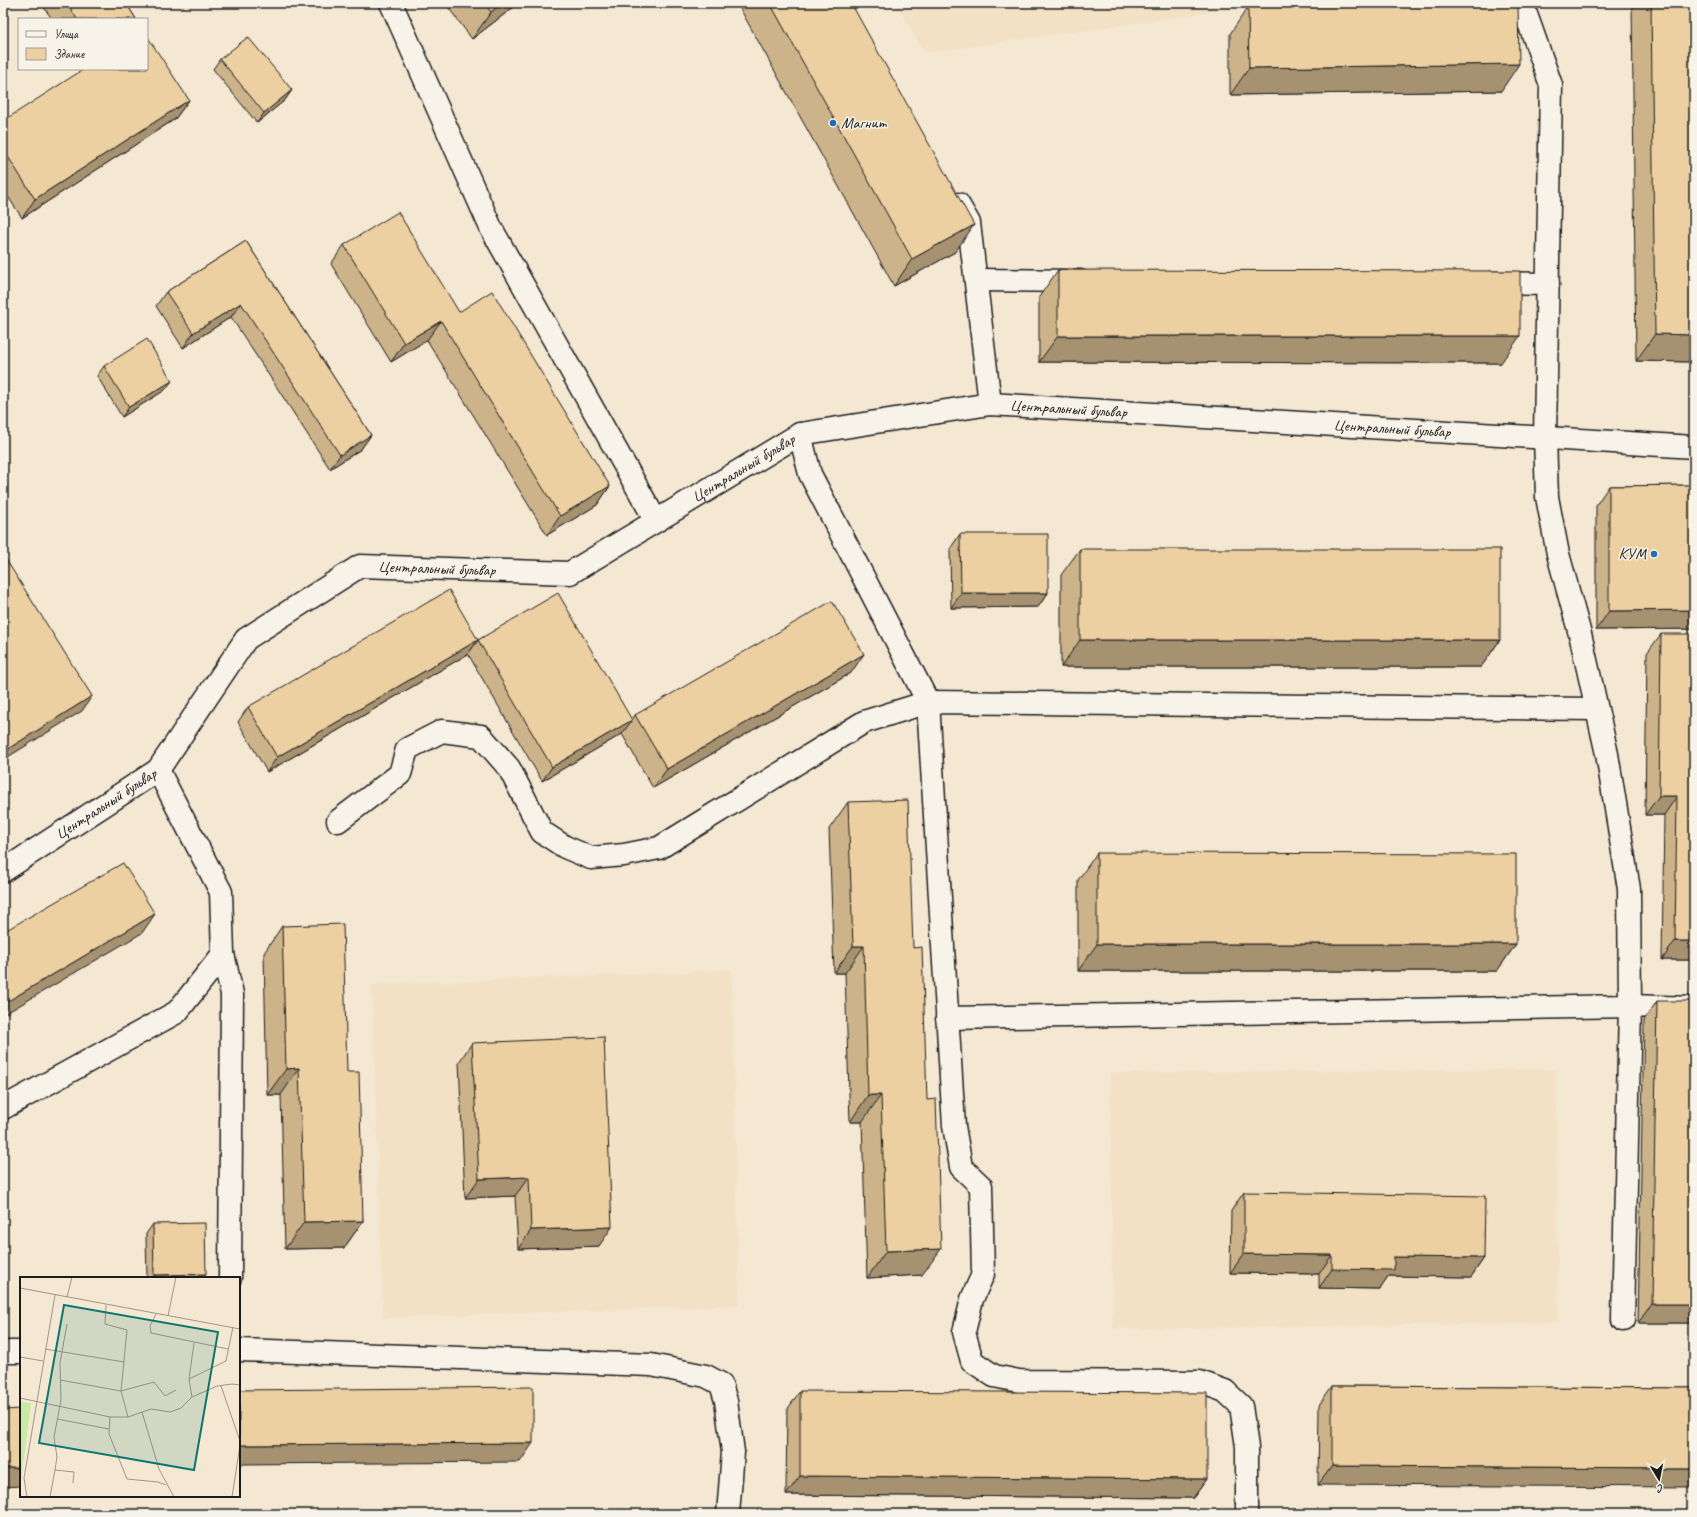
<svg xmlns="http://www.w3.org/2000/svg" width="1697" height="1517" font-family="Caveat,sans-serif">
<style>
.built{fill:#f2e1c4}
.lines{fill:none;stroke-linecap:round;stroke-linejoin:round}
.minor-casing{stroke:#1c1c1c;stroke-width:25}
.minor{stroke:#f7f3e8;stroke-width:22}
.wall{fill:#ccb38a;stroke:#1c1c1c}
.shaded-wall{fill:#a69271;stroke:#1c1c1c}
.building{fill:#edd0a1;stroke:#1c1c1c}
.poi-dot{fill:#1f6fb2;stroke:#f7f3e8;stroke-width:1.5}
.labels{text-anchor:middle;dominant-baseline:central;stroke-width:3;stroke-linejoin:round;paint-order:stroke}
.poi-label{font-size:16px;fill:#1c1c1c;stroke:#f7f3e8;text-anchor:start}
.street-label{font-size:16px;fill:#1c1c1c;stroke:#f7f3e8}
.inset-road{fill:none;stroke:#9e968a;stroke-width:1}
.view{fill:#0f766e;fill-opacity:0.15;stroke:#0f766e;stroke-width:2}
.inset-edge{fill:none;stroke:#1c1c1c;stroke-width:2}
</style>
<rect width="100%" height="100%" fill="#f4e8d3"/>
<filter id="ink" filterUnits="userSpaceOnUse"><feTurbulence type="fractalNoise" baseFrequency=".025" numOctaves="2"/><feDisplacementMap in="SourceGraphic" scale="8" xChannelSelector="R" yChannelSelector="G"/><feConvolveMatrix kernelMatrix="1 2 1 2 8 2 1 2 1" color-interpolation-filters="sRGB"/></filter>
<g filter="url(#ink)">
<path class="built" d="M895,3H1231V9L925,53Z
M732,970L739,1305L383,1318L372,985Z
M1556,1069L1558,1323L1113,1329L1110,1073Z"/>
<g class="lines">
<g class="minor-casing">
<g id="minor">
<path d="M391,3L491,228L656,521"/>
<path d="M1522,3L1551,85L1545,438L1547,497L1558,554L1581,638L1607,754L1629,889L1630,1006L1623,1320"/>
<path d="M958,204L969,223L990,404"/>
<path d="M976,280L1080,281"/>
<path d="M1491,283L1548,284"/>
<path d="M800,434L810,474L928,702L954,1126L961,1167L981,1186L983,1274L972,1299L964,1332L972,1361L994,1376L1019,1381L1200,1382L1225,1391L1241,1406L1247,1447V1514"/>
<path d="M338,821L400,774L407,749L442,731L481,736L509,768L542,832L565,847L591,858L624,855L659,848L864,722L928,702L1596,709"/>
<path id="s1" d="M3,871L158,770L246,639L360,566L570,573L800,434L990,404L1694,447"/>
<path d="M223,954L232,994L230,1278"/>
<path d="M947,1018L1630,1006L1694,1008"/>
<path d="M3,1108L177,1012L223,954L221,892L158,770"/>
<path d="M239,1350L651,1365L706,1376L721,1384L726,1401L733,1452L728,1514"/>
<path d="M3,1352H21"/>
</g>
</g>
<use href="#minor" class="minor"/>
</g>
<path class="wall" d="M41,3H126L136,19H52Z
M445,3H519L472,39Z
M737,3H851L955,252L894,286Z
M1632,3H1694V362L1636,361Z
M1248,7L1501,91L1230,95V34Z
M220,59L292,90L285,100L257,123L213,69Z
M189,100L175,119L22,218L3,189V121Z
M246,241L371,435L361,449L330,469L231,317L183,348L156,306L166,292Z
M344,245L459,312L610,486L597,505L547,535L427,340L391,362L331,264Z
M1058,270L1501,363L1039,362V297Z
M104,366L165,390L122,417L97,376Z
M1694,485V629L1596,630V505L1609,486Z
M960,534L1048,593L1038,607L951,608L950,549Z
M1080,549L1500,640L1481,667H1061V575Z
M1661,634L1694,960H1662L1664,815H1645L1647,653Z
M478,640L632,720L635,715L851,673L653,788L622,734L542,781L468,654Z
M468,654L267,772L238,722L248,707Z
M848,802L922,1275L867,1278L862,1122H850L845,973H834L829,829Z
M1097,853L1516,944L1497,971H1078V880Z
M282,926L347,1072L363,1221L344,1248L285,1249L281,1095H267L264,953Z
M1657,1001L1694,1323H1638L1644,1020Z
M472,1043L599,1246L518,1249L515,1196L465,1198L459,1062Z
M1244,1192L1484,1258L1471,1277L1389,1276L1380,1289L1319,1288V1274L1230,1273L1231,1211Z
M153,1224L206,1274L203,1278H147L146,1234Z
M1332,1386L1694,1388L1318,1485L1319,1405Z
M800,1391L1207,1479L1193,1498L786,1495L787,1410Z"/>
<path class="shaded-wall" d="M502,3H519L472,39L491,12Z
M1519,64L1501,91L1230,95L1249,68Z
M292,90L285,100L257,123L264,113Z
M189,100L175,119L22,218L35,199Z
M974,225L955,252L894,286L912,259Z
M241,303L231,317L183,348L193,333Z
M441,321L427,340L391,362L404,343Z
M1655,334L1694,335V362L1636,361Z
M1058,336H1520L1501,363L1039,362Z
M172,381L165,390L122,417L129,407Z
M371,435L361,449L330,469L340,455Z
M610,486L597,505L547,535L560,516Z
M961,593H1048L1038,607L951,608Z
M1694,610V629L1596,630L1609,611Z
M478,640L468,654L267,772L277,757Z
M1080,640H1500L1481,667H1061Z
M864,654L851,673L653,788L667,769Z
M92,696L82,711L3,760V752Z
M632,720L622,734L542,781L552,767Z
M1659,796H1677L1664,815H1645Z
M155,914L142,933L3,1015V1004Z
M1675,941H1694V960H1662Z
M1097,944H1516L1497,971H1078Z
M853,946H864L845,973H834Z
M299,1068L281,1095H267L286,1069Z
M868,1095H881L862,1122H850Z
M529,1177L515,1196L465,1198L479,1179Z
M363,1221L344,1248L285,1249L304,1222Z
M612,1227L599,1246L518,1249L531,1230Z
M941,1249L922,1275L867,1278L886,1251Z
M1244,1254L1332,1255L1319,1274L1230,1273Z
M1394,1257L1484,1258L1471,1277L1389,1276L1380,1289L1319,1288L1332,1269Z
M206,1274L203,1278H152L154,1275Z
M1652,1304H1694V1323H1638Z
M533,1443L520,1462L239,1464V1447L240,1445Z
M1332,1466L1694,1468V1487L1318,1485Z
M3,1468H21V1486L3,1487Z
M800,1476L1207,1479L1193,1498L786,1495Z"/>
<path class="building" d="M67,3H126L136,19H77Z
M484,3H502L491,12Z
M770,3H851L974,225L912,259Z
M1518,3L1519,64L1249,68L1248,7Z
M1651,3H1694V335L1655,334Z
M147,36L189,100L35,199L3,149V121L84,69H147Z
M248,37L292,90L264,113L220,59Z
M398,212L459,312L492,291L610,486L560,516L441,321L404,343L344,245Z
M246,241L371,435L340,455L241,303L193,333L166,292Z
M1058,270L1520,271V336H1058Z
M147,339L172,381L129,407L104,366Z
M1694,485V610L1609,611V486Z
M960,534H1048V593H961Z
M1080,549H1500V640H1080Z
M3,555L92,696L3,752Z
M449,590L478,640L277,757L248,707Z
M558,593L632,720L552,767L478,640Z
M832,601L864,654L667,769L635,715Z
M1661,634H1694V941H1675L1677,796H1659Z
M908,800L913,948L922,947L927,1100L936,1099L941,1249L886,1251L881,1095H868L864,946H853L848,802Z
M1097,853L1516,854V944H1097Z
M123,863L155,914L3,1004V932Z
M343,924L347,1072H359L363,1221L304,1222L299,1068L286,1069L282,926Z
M1657,1001H1694V1304H1652Z
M604,1037L612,1227L531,1230L529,1177L479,1179L472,1043Z
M1244,1192L1485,1196L1484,1258L1394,1257V1270L1332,1269V1255L1244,1254Z
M205,1223L206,1274L154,1275L153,1224Z
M1332,1386L1694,1388V1468L1332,1466Z
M533,1387V1443L240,1445V1457H239V1390Z
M800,1391L1207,1393V1479L800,1476Z
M21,1409V1468H3V1410Z"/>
</g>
<g class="poi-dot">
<circle cx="833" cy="123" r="4"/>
<circle cx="1654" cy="554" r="4"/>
</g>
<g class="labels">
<g class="poi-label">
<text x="841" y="123">Магнит</text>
<text x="1646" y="554" text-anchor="end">КУМ</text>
</g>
<g class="street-label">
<text stroke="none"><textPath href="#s1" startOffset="1228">Центральный бульвар</textPath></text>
<text stroke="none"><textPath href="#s1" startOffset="1552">Центральный бульвар</textPath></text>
<text stroke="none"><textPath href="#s1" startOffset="891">Центральный бульвар</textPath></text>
<text stroke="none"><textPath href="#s1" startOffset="555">Центральный бульвар</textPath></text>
<text stroke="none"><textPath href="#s1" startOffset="123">Центральный бульвар</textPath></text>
</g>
</g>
<g transform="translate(20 1277)">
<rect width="220" height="220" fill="#f4e8d3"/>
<path d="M0,125L11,126L0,212Z" fill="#c7eba5"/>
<path class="inset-road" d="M0,11L220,52M47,20L52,0M86,28L85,47L107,53L101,114L108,140M136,37L130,49L131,56L208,72M148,39L156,0M47,47L40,86L41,123L34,160L37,180L35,193L54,195L53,206M25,72L104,85M0,80L23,84M169,102L174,66M40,103L101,114L134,105L145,119L156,113M201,109L220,164M172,120L169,102L206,84L213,50M0,121L90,140H108L131,132L150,135L161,131L172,120L197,109L212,107L220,108M122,135L139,192L154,220M90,140L89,157L107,202L138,205L146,208M37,142L89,152M7,220L4,201L35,18M30,220L35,193M212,220L220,168"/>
<path class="view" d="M44,28L198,55L174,193L19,166Z"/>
<rect width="220" height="220" class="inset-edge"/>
</g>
<rect width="1697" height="1517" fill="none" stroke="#f7f3e8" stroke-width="16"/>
<rect x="8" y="8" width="1681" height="1501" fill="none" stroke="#1c1c1c" stroke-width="1.5" filter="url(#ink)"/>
<rect x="18" y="18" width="130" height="52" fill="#f7f3e8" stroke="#9f9d96"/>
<rect x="26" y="31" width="20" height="6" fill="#f7f3e8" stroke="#9f9d96"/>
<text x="54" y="38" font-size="12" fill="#1c1c1c">Улица</text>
<rect x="26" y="48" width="20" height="12" fill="#edd0a1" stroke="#9f9d96"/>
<text x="54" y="58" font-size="12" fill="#1c1c1c">Здание</text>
<g transform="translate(1659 1479) rotate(170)" stroke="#f7f3e8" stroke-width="3" paint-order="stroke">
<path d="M0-3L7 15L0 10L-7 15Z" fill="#1c1c1c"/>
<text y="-6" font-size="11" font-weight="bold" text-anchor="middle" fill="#1c1c1c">С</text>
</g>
</svg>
